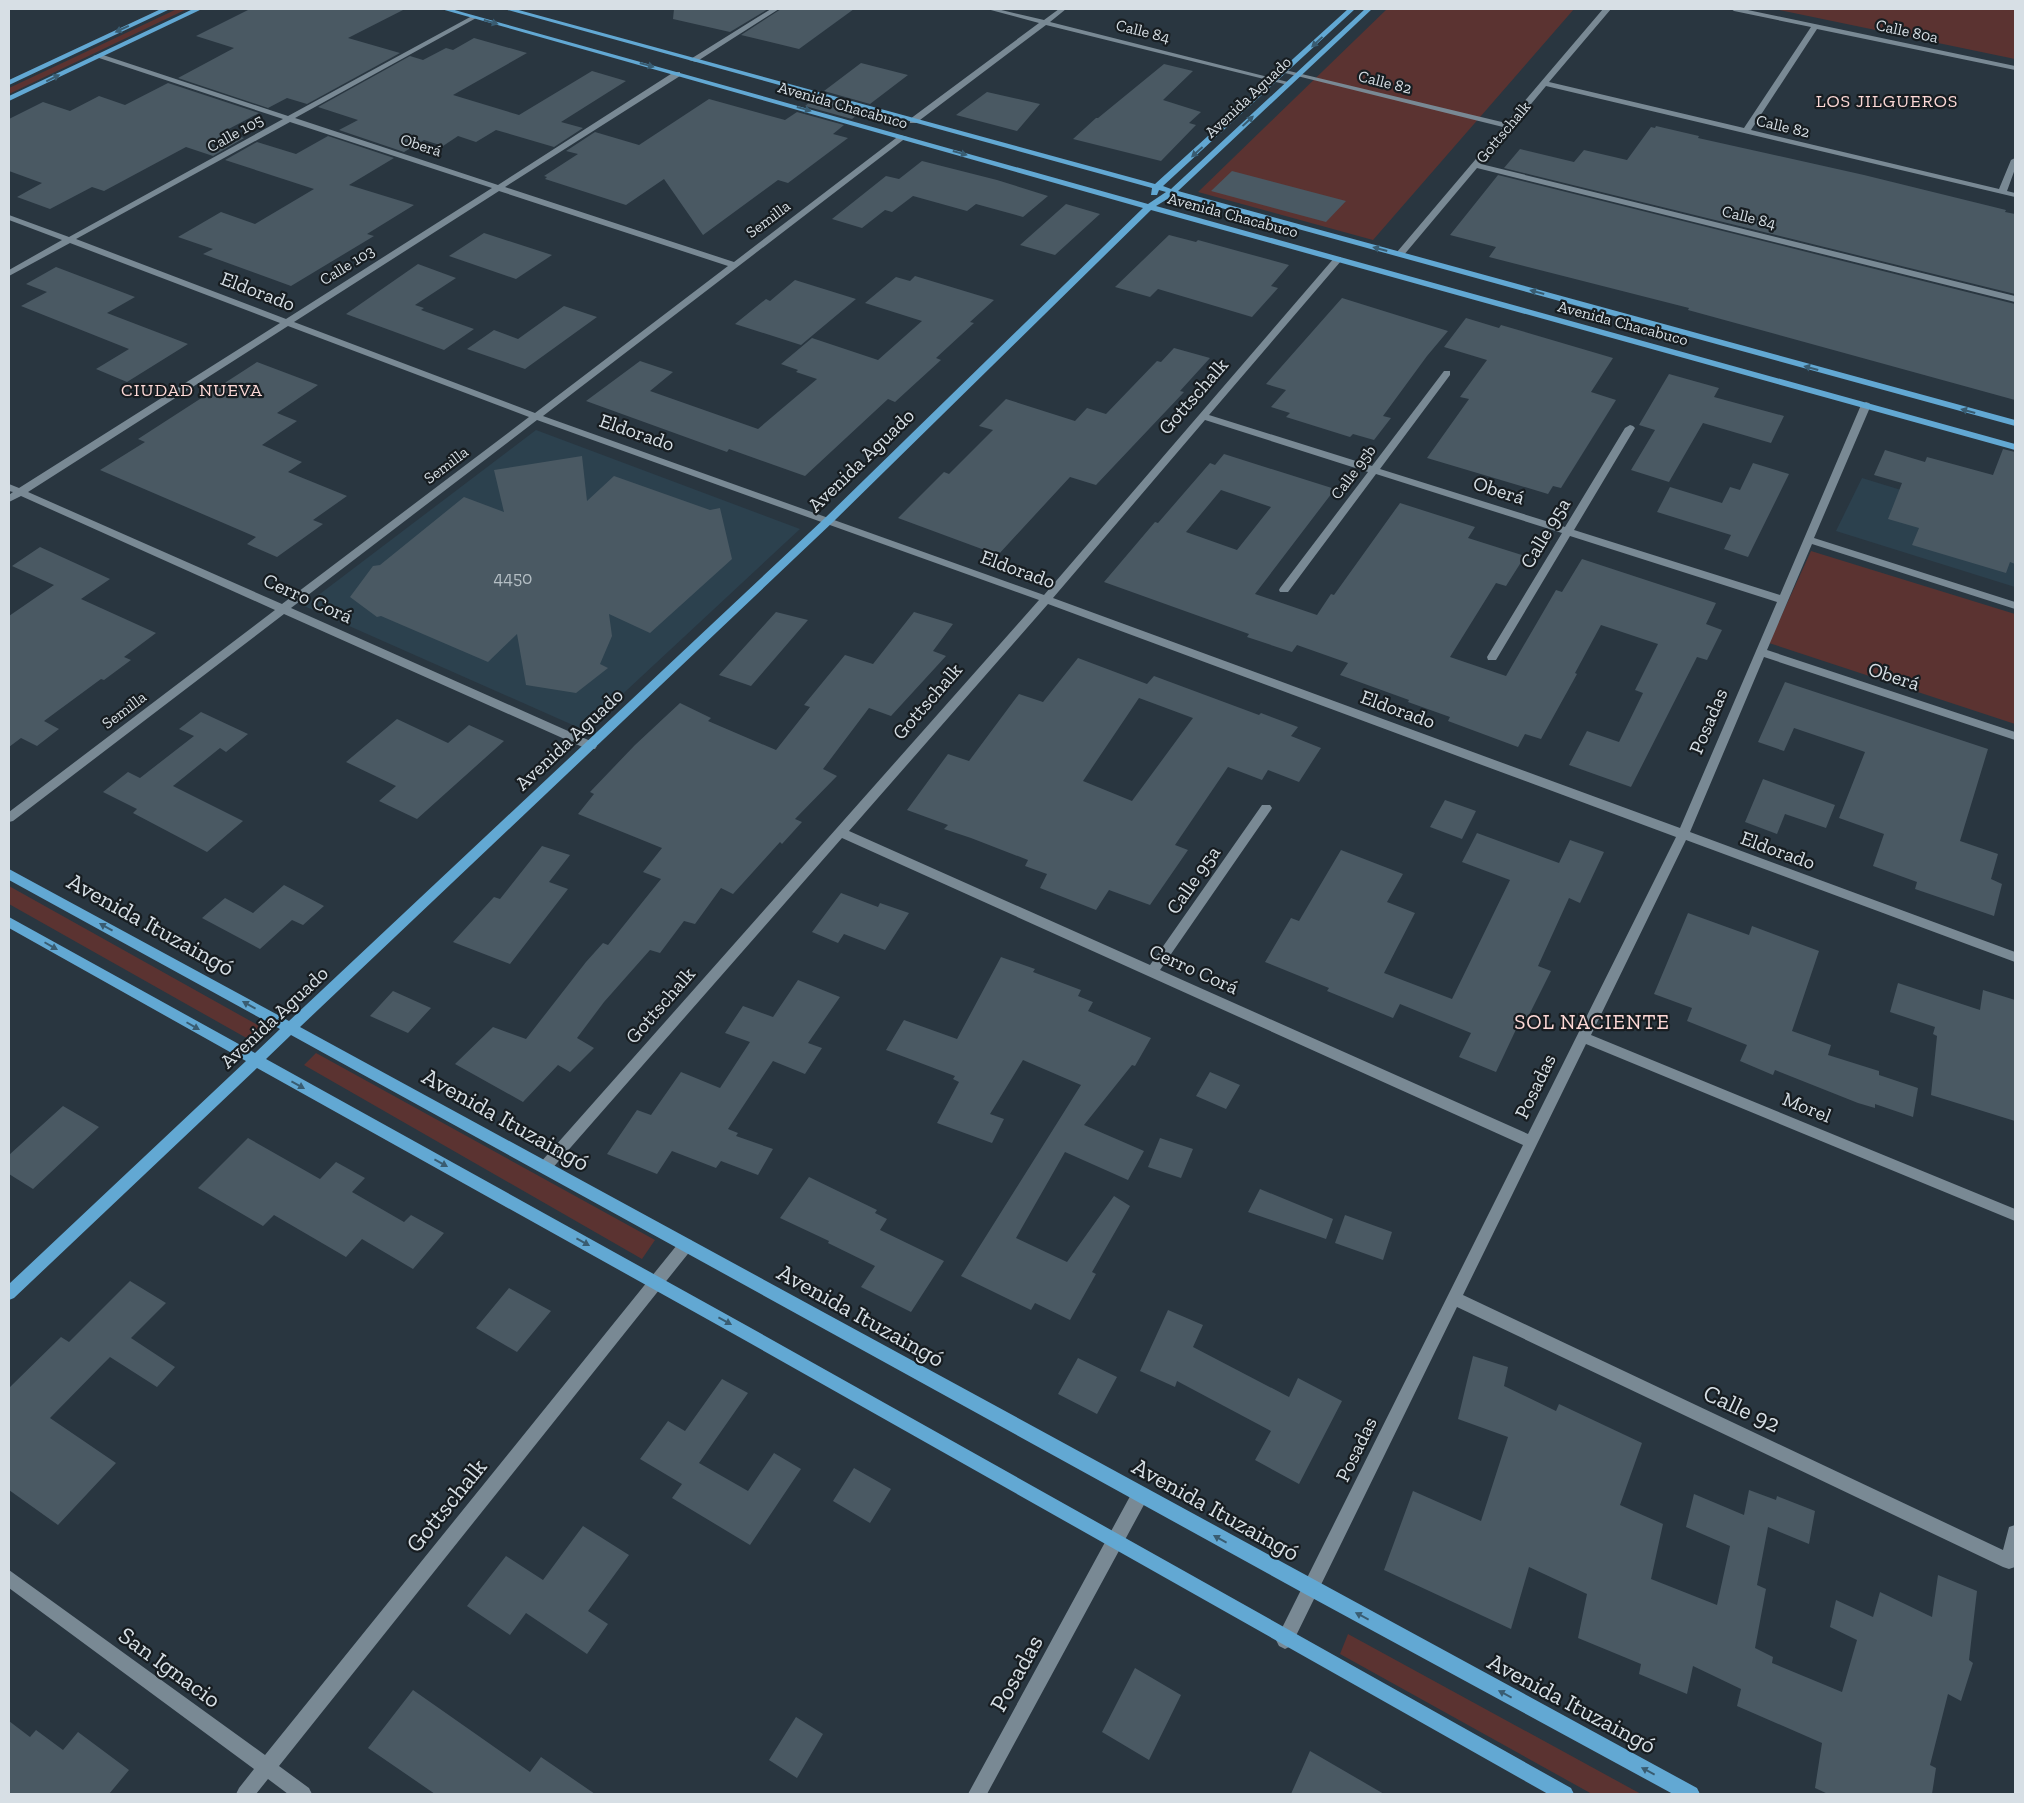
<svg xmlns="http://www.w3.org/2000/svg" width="2024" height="1803" font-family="'Zilla Slab',serif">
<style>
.built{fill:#2c414e}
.green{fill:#5b3331}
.building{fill:#4a5963;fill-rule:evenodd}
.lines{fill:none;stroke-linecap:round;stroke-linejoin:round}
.minor{fill:#798994;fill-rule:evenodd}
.major{fill:#62a8d3;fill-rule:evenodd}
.oneway{fill:#395c71}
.labels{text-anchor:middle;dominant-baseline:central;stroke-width:4.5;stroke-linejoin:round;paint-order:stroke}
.far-street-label{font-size:16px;fill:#d7dfe5;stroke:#171d21}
.far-neighbourhood-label{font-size:18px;letter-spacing:1px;fill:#fdd9d7;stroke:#171d21}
.number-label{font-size:18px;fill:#b4bec4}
.street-label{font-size:20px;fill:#d7dfe5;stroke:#171d21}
.neighbourhood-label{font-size:21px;letter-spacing:1px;fill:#fdd9d7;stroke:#171d21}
.near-street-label{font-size:24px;fill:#d7dfe5;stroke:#171d21}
</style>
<rect width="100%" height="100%" fill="#293640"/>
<path class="built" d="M536,430L800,529L584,730L304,606Z
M1862,478L2015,525V587L1836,531Z"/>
<path class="green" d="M177,9H187L9,94V88Z
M1387,9H1574L1373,240L1198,192Z
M1774,9H2015V59Z
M1811,551L2015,614V724L1769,643Z
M9,886L263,1028L250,1040L9,904Z
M316,1053L655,1240L642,1259L304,1065Z
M1348,1634L1641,1794H1592L1340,1654Z"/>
<path class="building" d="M250,9H405L348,38L400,53L307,104L287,98L268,108L178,78L234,48L196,36Z
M674,9H768L730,32L673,19Z
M781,9H854L799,49L741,35Z
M474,38L527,53L453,95L519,115L592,71L626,81L561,122L583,128L554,147L496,130L476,142L458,136L443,146L424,140L404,152L339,130L358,120L318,107L410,56L423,60L446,48L453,50Z
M861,63L908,75L870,104L824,91Z
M1164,64L1193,71L1163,100L1201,112L1189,123L1196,125L1161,161L1073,139L1096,118H1098Z
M168,83L259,113L223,132L244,138L213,156L186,147L104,191L92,187L50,209L17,197L42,183L9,171V119L43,102L70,111L99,96L125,105Z
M987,92L1040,104L1017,131L956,115Z
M816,97L863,110L852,119L805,106Z
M709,99L785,120L797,112L844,125L833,134L848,138L788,183L778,180L703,235L664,179L626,205L545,179L547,177L544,176L578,154L566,151L595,132L639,145Z
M1656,126L1699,136L1698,138L1864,175L2006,210L2005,212L2015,214V294L1504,168L1520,149L1574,162L1584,150L1627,160L1651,127L1655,128Z
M328,136L394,158L349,185L414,205L367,234L374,236L291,286L203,254L213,249L178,237L221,212L255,224L314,189L225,160L257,142L296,154Z
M922,161L997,180L1048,196L1023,217L976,204L967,211L913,196L892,212L885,210L862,228L832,219L886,176L899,179Z
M1232,171L1346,201L1326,222L1211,191Z
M1498,175L2015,304V400L1688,310L1689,308L1489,257L1496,247L1450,235Z
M1066,204L1100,214L1055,255L1020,245Z
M484,233L552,255L516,279L449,256Z
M1169,235L1196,242L1198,240L1289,265L1271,286L1278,288L1252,317L1158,289L1150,297L1115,287Z
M418,264L456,278L415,305L424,308L421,310L474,329L444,350L346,314Z
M56,267L135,297L107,313L188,344L127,382L96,369L129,349L21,306L47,292L26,284Z
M915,276L994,300L970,322L974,323L936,358L941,360L895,402L888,399L805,476L729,449L727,452L586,401L640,361L673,372L650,391L758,429L817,379L796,372L798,370L781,364L812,338L878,360L922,321L865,303L896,277L910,281Z
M795,280L856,299L801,345L735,324L766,299L770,301Z
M1342,298L1448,331L1427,356L1383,416L1391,418L1374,440L1353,434L1350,437L1286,417L1290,413L1271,407L1286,390L1266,384Z
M564,306L597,317L525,369L467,349L494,330L518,339Z
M1466,318L1499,328L1501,325L1613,358L1591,392L1616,400L1561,488L1553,486L1548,494L1427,458L1469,399L1460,397L1487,360L1444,347Z
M1174,348L1210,358L1180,391L1184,392L1096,485L1070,477L998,555L898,518L944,472L949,474L993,430L979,426L1006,399L1075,421L1087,408L1106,414L1157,361L1161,362Z
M257,362L318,385L277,413L297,421L262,445L302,462L288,472L347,496L313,520L323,524L277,557L247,544L256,537L100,470L145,442L138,439Z
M1669,374L1719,388L1714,397L1784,416L1771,443L1703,423L1669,482L1631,470L1655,430L1639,425Z
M2003,449L2015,452V564L2010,562L2006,573L1912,545L1919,528L1888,519L1902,483L1874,475L1885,450L1925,462L1927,457L1993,475Z
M1224,454L1335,489L1255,594L1317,615L1331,594L1334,595L1400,503L1475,527L1468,538L1525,556L1506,586L1496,583L1450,657L1506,676L1556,590L1562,592L1582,559L1716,603L1706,624L1722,630L1707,660L1697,657L1631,787L1597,775L1569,765L1587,731L1619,742L1643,693L1635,690L1658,644L1601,625L1575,673L1577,674L1541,739L1525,734L1518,747L1448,721L1450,717L1408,702L1409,700L1340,675L1348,663L1297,645L1292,652L1247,637L1249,634L1104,582L1155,522L1158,523L1210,463L1215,465ZM1221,490L1271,507L1237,550L1186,532Z
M582,456L587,501L614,476L710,510L720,508L732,559L650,633L609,614L612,636L600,664L608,668L576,693L526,685L517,634L488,662L381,616L377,617L350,597L373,566L380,565L464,497L504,512L494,470Z
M1753,463L1789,474L1748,557L1724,549L1731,535L1657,512L1670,487L1722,503L1730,487L1740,490Z
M40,547L110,579L81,599L156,633L124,657L131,660L104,680L101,679L44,721L59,729L37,746L21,738L9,747V616L54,585L12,566Z
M776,612L808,620L751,686L719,675Z
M914,612L953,624L933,651L946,656L891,716L869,708L823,769L837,776L795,819L802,822L782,844L780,842L733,894L721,888L695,924L684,921L660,953L650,950L604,1002L577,1038L594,1048L570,1072L558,1065L523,1102L455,1064L493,1027L526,1039L586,962L603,943L608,945L661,879L643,872L662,848L578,814L594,794L590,792L635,745L680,703L711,718L708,721L776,750L810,707L804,705L845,655L873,664Z
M1078,658L1147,684L1154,676L1259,715L1261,713L1298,727L1291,736L1321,748L1299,782L1268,770L1262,780L1228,767L1175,845L1188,850L1150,905L1109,890L1096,910L1040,888L1047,874L1025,866L1028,860L971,838L944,829L948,825L907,810L948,754L969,761L1019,694L1043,702ZM1139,698L1193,718L1132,801L1083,781Z
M1785,682L1988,749L1960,841L1998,854L1991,879L2002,884L1994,916L1915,889L1917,882L1873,866L1884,834L1839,818L1865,752L1794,728L1784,751L1758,742Z
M201,712L248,734L226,752L220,748L173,786L243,821L207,852L133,813L137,809L103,792L128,772L140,778L194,736L179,729Z
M397,719L448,743L469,725L504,741L417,819L379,801L396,786L346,762Z
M1763,779L1835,805L1826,828L1785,814L1777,834L1745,822Z
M1445,800L1476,811L1462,839L1430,827Z
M1477,833L1559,863L1570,840L1604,852L1580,903L1569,898L1538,966L1551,971L1525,1023L1520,1021L1496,1072L1459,1057L1471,1033L1400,1004L1393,1018L1327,991L1329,988L1265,962L1291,918L1299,921L1341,850L1403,874L1387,902L1415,913L1384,973L1452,999L1510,880L1462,862Z
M542,846L570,855L549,882L568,889L510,964L453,942L494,897L500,899Z
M284,885L324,906L303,925L292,920L260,949L202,918L225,898L253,913Z
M841,893L878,907L880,903L909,913L885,950L844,934L838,943L812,932Z
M1688,913L1749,935L1752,926L1819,951L1792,1031L1831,1045L1828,1055L1879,1071V1075L1918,1088L1913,1117L1875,1104V1108L1858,1103L1775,1070L1773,1075L1740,1061L1747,1045L1687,1021L1692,1008L1654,994Z
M1001,957L1035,969L1033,972L1081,990L1078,996L1093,1002L1088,1011L1151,1038L1135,1066L1132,1065L1084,1125L1144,1151L1128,1180L1065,1152L1016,1238L1067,1262L1114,1196L1130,1206L1092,1272L1096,1274L1070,1320L1035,1303L1031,1310L961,1276L1081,1085L1023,1060L990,1114L1004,1119L992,1143L937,1123L959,1082L953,1079L955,1076L886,1050L904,1020L957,1039Z
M798,980L840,997L808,1043L822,1048L805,1074L773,1061L728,1129L738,1133L736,1136L773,1149L758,1175L721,1161L716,1168L672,1151L657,1174L607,1154L637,1110L651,1115L681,1072L720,1088L750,1042L725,1033L743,1006L773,1017Z
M1898,983L1980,1010L1983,990L2015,1000V1121L1931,1095L1937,1036L1933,1034L1935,1027L1890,1012Z
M393,991L431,1008L408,1033L370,1016Z
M1210,1072L1240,1085L1226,1109L1196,1096Z
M63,1106L99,1127L33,1189L9,1174V1155Z
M248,1138L320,1179L336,1162L365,1178L352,1192L404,1222L411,1215L444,1233L413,1269L362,1239L346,1257L274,1215L263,1226L198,1188Z
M1160,1138L1193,1149L1181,1178L1148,1167Z
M809,1177L877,1210L875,1213L887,1219L880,1230L944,1261L911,1312L861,1287L875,1266L828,1243L829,1241L780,1218Z
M1260,1189L1333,1219L1326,1239L1248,1212Z
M1345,1215L1392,1232L1383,1260L1335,1243Z
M130,1281L166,1303L131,1338L175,1367L157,1387L110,1357L50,1418L116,1463L58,1525L9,1490V1388L61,1337L69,1342Z
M509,1288L551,1311L517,1352L476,1328Z
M1168,1310L1203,1325L1193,1347L1289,1397L1298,1378L1342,1401L1299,1484L1255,1460L1271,1431L1177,1381L1175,1387L1140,1371Z
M1473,1356L1508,1367L1504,1386L1556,1411L1559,1404L1642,1443L1620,1505L1663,1524L1651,1579L1717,1605L1730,1546L1686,1527L1694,1494L1744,1515L1749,1490L1776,1500L1777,1496L1815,1511L1809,1544L1768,1527L1757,1585L1766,1589L1755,1648L1773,1657L1772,1663L1842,1692L1857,1640L1830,1627L1836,1600L1873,1617L1880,1592L1932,1617L1938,1575L1977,1591L1969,1660L1973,1663L1961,1701L1948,1694L1930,1765L1936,1768L1932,1794H1828L1815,1788L1822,1743L1737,1706L1741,1689L1693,1666L1687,1694L1639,1674L1641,1664L1578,1638L1587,1594L1529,1567L1511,1629L1384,1570L1413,1491L1481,1521L1508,1437L1458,1419Z
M1078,1358L1117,1377L1097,1414L1058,1394Z
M722,1379L748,1393L699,1463L748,1491L774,1453L801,1469L750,1545L672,1498L682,1484L640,1459L668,1421L685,1431Z
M854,1468L891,1489L870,1523L833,1501Z
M583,1526L629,1555L588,1611L608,1624L587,1654L526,1613L510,1635L467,1606L506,1556L543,1580Z
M1135,1668L1181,1695L1149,1760L1102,1732Z
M413,1690L530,1772L541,1757L595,1794H435L368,1748Z
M796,1717L823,1734L797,1778L769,1760Z
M9,1721L30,1737L36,1730L63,1750L78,1732L129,1770L109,1794H9Z
M1310,1751L1384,1794H1291Z"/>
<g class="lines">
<path class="minor" d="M771,9H779L696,62L689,60Z
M987,9H997L1044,20L1059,9H1066L1050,22L1292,83L1288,85L1046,25L916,123H910V119L1039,23Z
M1603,9H1611L1549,82L1744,128L1811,27L1734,11L1731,9H1743L2015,66V70L1817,29L1751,130L1999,189L2011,160L2015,158V169L2007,191L2015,193V197L1546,86L1481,164L2015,296V302L1477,168L1403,256H1397V252L1503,127L1281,72L1285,70L1506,123Z
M472,16L478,17L295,118L498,185L674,72H680V76L505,187L734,262L900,135L907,137L543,416L1044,595L1335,257H1341V261L1209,415L1372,466L1444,371H1450V375L1380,469L1565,527L1625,428L1630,425L1633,426L1635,428L1574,530L1780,595L1861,405L1866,402L1869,403L1871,405L1814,538L2015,602V609L1812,544L1767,650L2015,732V740L1764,657L1690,832L2015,952V962L1686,840L1591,1035L2015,1209V1221L1586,1044L1463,1295L2003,1550L2009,1527L2015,1525V1567L2009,1569L2003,1567L1457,1307L1291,1646L1285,1649L1279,1646L1276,1640L1279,1634L1523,1145L842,838L550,1171L545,1173L540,1171L538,1167L540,1163L1039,600L537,420L291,608L595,743L597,746L595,749H587L284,614L13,821L9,822V812L275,610L21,496L9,502V495L13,492L9,491V484L19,488L280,323L70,243L9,276V270L62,240L9,220V215L69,237L283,119L93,56L100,54L288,116ZM290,122L492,188L286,319L76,239ZM499,191L728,266L535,413L294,322ZM288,326L529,417L282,604L28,492ZM1205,420L1368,472L1280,588L1279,590L1280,592H1288L1376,474L1562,533L1487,657L1488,660H1496L1570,536L1777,602L1680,828L1053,598ZM1048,604L1676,837L1528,1134L1160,970L1270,811L1272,808L1270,805H1262L1150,965L849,831Z
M686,1239L691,1240L693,1245L691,1250L279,1766L309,1788L312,1794H288L268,1779L256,1794H236L239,1788L254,1769L9,1588V1570L265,1755L681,1240Z
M1140,1487L1146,1489L1148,1495L1146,1501L987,1794H968L1134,1489Z"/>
<path class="major" d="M161,9H170L9,85V80Z
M193,9H202L9,101V96Z
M441,9H451L1148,204L1166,192L1159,190L1157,195H1151L1152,188L504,9H515L1155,184L1348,9H1355L1163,186L1171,189L1365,9H1372L1178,191L2015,420V426L1174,195L1156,206L2015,444V450L1151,210L833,522L300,1027L1697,1788L1700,1794H1673L1305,1594L291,1035L266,1059L742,1323L1571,1788L1574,1794H1548L732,1333L257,1068L14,1298L9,1300V1284L246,1061L9,928V917L255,1053L280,1029L9,880V869L289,1021L825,518L1143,208Z"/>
</g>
<defs><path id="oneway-solid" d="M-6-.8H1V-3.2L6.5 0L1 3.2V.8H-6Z" transform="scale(1.25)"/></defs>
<g class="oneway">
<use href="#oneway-solid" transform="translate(491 22) rotate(16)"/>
<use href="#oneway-solid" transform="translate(122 29) rotate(155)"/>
<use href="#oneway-solid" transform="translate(1317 42) rotate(137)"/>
<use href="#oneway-solid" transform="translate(647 65) rotate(16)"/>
<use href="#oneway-solid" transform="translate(53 78) rotate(-26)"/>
<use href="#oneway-solid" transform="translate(804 109) rotate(16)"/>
<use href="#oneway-solid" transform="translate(1248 121) rotate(-43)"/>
<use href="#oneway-solid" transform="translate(1197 152) rotate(138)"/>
<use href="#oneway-solid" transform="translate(960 153) rotate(16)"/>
<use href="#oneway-solid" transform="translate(1380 249) rotate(-165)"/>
<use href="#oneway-solid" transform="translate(1537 292) rotate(-165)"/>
<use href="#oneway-solid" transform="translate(1811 368) rotate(-165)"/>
<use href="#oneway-solid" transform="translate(1968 411) rotate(-165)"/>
<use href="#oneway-solid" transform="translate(106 927) rotate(-151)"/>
<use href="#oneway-solid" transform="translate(51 946) rotate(30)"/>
<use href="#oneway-solid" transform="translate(249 1005) rotate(-151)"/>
<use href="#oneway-solid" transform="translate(193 1026) rotate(30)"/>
<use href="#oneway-solid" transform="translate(298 1085) rotate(29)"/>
<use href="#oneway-solid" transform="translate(441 1163) rotate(29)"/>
<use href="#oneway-solid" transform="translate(583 1242) rotate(29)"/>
<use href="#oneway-solid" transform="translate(725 1321) rotate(29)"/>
<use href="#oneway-solid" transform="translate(1220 1539) rotate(-151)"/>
<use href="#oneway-solid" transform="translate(1362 1616) rotate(-152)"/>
<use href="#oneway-solid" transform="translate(1505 1694) rotate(-152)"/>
<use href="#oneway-solid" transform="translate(1648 1771) rotate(-152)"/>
</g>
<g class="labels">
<g class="far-street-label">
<text transform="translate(1143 31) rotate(14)">Calle 84</text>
<text transform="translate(1907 31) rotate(12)">Calle 80a</text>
<text transform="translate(1385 82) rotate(14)">Calle 82</text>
<text transform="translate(1248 97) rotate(-43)">Avenida Aguado</text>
<text transform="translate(843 105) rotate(16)">Avenida Chacabuco</text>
<text transform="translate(1783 126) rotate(13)">Calle 82</text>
<text transform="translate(1503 132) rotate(-50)">Gottschalk</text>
<text transform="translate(235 133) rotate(-29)">Calle 105</text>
<text transform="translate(421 145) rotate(18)">Oberá</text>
<text transform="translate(1233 215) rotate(15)">Avenida Chacabuco</text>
<text transform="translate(1749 217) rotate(14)">Calle 84</text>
<text transform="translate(768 219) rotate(-37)">Semilla</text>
<text transform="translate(347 265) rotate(-32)">Calle 103</text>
<text transform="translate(1623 323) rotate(15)">Avenida Chacabuco</text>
<text transform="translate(446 465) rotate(-37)">Semilla</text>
<text transform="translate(1353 472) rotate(-53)">Calle 95b</text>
<text transform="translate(124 710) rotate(-37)">Semilla</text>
</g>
<g class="far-neighbourhood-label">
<text x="1887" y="101">LOS JILGUEROS</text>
<text x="192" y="390">CIUDAD NUEVA</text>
</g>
<g class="number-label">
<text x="513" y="578">4450</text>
</g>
<g class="street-label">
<text transform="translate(258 291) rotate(21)">Eldorado</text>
<text transform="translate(1193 396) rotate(-49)">Gottschalk</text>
<text transform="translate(637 432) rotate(19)">Eldorado</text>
<text transform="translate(861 460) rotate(-44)">Avenida Aguado</text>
<text transform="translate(1499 490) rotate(18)">Oberá</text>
<text transform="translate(1545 533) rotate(-59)">Calle 95a</text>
<text transform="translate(1018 569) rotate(20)">Eldorado</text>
<text transform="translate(308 598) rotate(24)">Cerro Corá</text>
<text transform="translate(1894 676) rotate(18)">Oberá</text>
<text transform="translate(927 701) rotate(-49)">Gottschalk</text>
<text transform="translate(1398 709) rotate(20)">Eldorado</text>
<text transform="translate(1708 721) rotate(-67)">Posadas</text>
<text transform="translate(569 739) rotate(-43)">Avenida Aguado</text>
<text transform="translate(1778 850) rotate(20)">Eldorado</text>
<text transform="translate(1193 880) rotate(-55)">Calle 95a</text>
<text transform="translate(1194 969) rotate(24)">Cerro Corá</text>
<text transform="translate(660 1005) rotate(-49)">Gottschalk</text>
<text transform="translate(274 1017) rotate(-43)">Avenida Aguado</text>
<text transform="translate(1535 1086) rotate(-64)">Posadas</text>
<text transform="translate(1807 1107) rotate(22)">Morel</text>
<text transform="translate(1356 1449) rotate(-64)">Posadas</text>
</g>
<g class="neighbourhood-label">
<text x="1592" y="1021">SOL NACIENTE</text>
</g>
<g class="near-street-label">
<text transform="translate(151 924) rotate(29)">Avenida Ituzaingó</text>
<text transform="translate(506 1119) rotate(29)">Avenida Ituzaingó</text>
<text transform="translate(861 1315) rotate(29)">Avenida Ituzaingó</text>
<text transform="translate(1742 1408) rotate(25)">Calle 92</text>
<text transform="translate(446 1505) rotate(-51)">Gottschalk</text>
<text transform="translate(1216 1509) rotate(29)">Avenida Ituzaingó</text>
<text transform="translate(170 1667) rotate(36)">San Ignacio</text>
<text transform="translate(1016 1673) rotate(-61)">Posadas</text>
<text transform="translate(1572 1703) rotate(28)">Avenida Ituzaingó</text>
</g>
</g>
<rect width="2024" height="1803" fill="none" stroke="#d7dfe5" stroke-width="20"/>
</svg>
